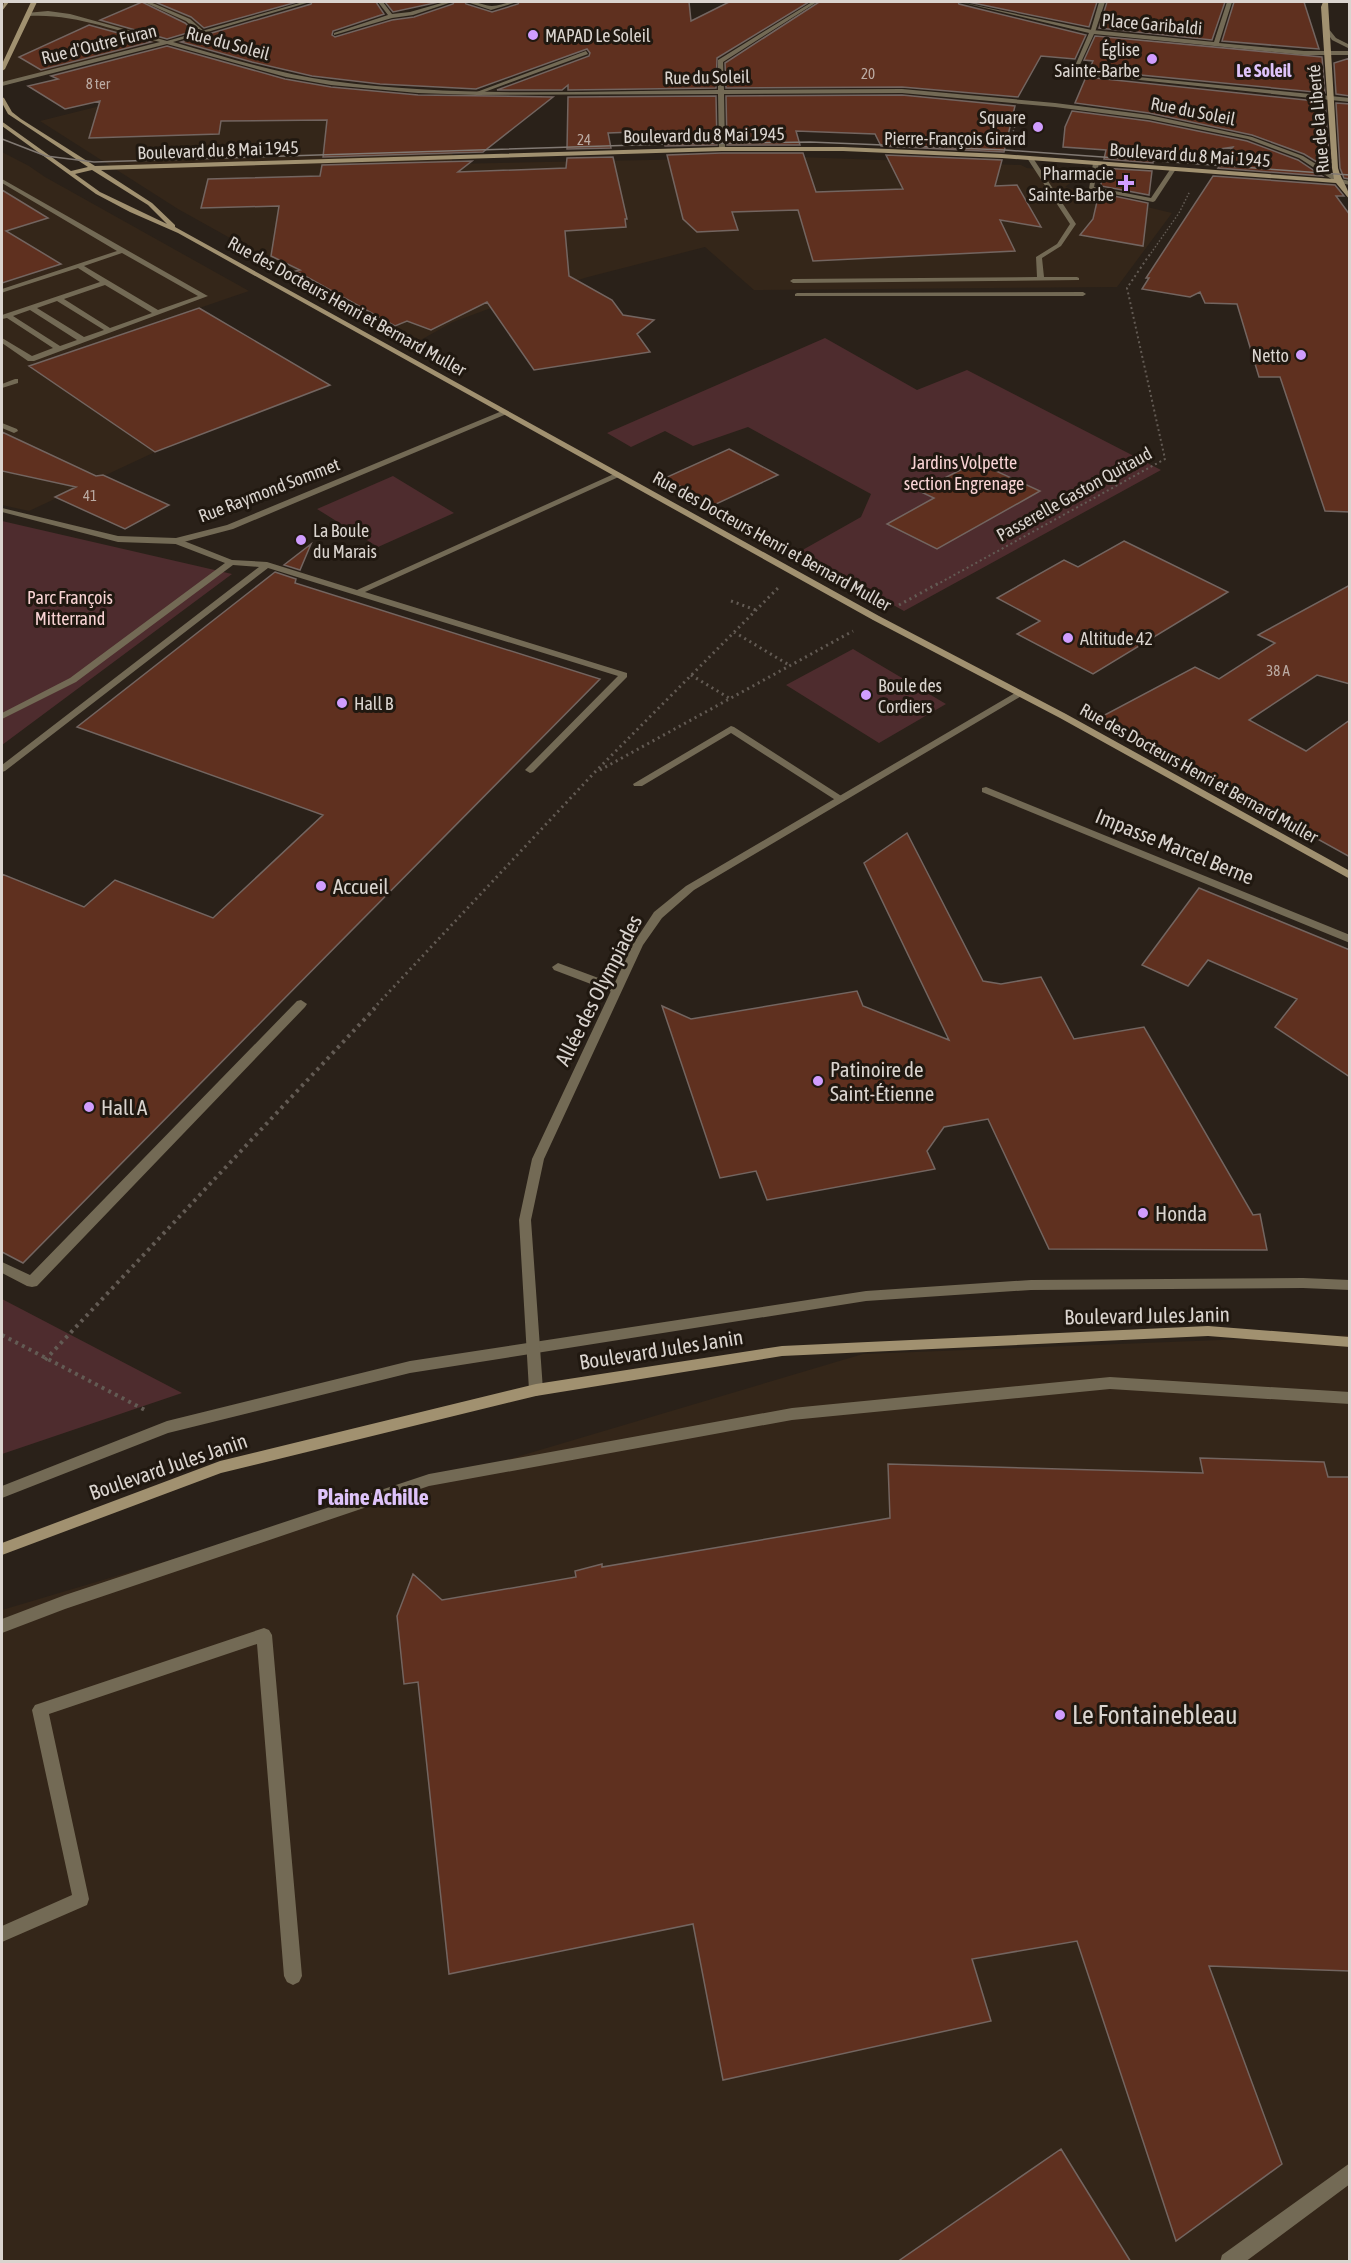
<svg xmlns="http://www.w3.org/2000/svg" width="1351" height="2263" font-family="'Asap Condensed',sans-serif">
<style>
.built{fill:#342619}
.green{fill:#4e2c2e}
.building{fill:#5f301f;stroke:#736560;stroke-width:1.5}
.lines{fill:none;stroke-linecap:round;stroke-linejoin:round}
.path-far3{stroke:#635b54;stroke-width:1.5;stroke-dasharray:1.5 2;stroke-linecap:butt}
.path-far2{stroke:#635b54;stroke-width:2;stroke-dasharray:2 3;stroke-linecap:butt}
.path-far1{stroke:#635b54;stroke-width:3;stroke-dasharray:2 4;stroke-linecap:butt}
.path{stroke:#635b54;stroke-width:4;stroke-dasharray:3 4.5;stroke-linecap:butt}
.lane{fill:#736a55;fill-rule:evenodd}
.street{fill:#736a55;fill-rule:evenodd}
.secondary{fill:#a19170;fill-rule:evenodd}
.tram{stroke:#817973;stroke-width:1.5}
.poi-dot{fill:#d09dfe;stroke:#201810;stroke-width:2}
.labels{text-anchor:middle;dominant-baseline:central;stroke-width:6;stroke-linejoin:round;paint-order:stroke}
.far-number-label{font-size:15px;fill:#bbaba3}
.far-street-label{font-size:18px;fill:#dad4cf;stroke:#201810}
.far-poi-label{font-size:18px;fill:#dad4cf;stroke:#201810;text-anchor:start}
.far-neighbourhood-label{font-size:18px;font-weight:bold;fill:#dec3fa;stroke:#201810}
.far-park-label{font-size:18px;fill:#f8d3d4;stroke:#201810}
.street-label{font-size:21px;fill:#dad4cf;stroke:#201810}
.poi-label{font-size:21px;fill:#dad4cf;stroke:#201810;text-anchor:start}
.neighbourhood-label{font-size:22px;font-weight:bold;fill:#dec3fa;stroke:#201810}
.near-poi-label{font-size:26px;fill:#dad4cf;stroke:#201810;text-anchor:start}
</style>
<rect width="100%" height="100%" fill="#2a2119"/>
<path class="built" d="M2,2H280L288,5L2,84Z
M224,75L453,144L452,164L799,157L1021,165L1027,168L1049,170L1056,167L1088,170L1065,187L1172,213L1117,287L754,290L705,247L588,277L510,301L453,322L417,342L178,209L40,121Z
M2,152L29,166L45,177L249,291L30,366L155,452L29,511L2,505Z
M1349,1335V2261L2,2262V1610L863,1354Z"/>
<path class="green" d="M825,338L917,390L967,370L1161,470L904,611L799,552L861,517L871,494L748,427L693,446L665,431L631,447L607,433Z
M393,476L454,513L378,547L317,509Z
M2,521L232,574L2,745Z
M853,649L946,704L879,743L786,685Z
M2,1299L182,1393L2,1454Z"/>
<path class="building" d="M142,2L185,23L194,31L167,39L100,20Z
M155,2H297L204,28L191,17Z
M312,2H376L384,14L333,31L332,35L335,37L392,20L414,17L453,4L454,2H465L466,4L492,12L518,4L519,2H689L691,21L729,2H809L717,58L716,88L568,90V85L562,90H497L589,56L590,53L587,49L476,89L380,84L312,76L252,62L181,42L311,4Z
M385,2H439L393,12Z
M819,2H958L959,4L1086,35L1075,59L1041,56L1018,97L902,87L726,88L725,63Z
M968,2H1097L1089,27Z
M1107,2H1225L1212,40L1099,28Z
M1234,2H1304L1319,49L1222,41Z
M89,25L151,42L41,70L19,57Z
M1095,36L1322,57L1325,93L1089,70L1093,61L1084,60Z
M167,46L285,79L331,87L418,95L553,97L483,152L323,157L327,120L221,121L219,134L89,138L100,101L65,109L28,86L58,79L51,76Z
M1350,58V96L1336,94L1334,63Z
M1086,77L1325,102L1330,170L1304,154L1252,135L1149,113L1075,103Z
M902,95L1015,106L1004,152L881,146L875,134L796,131L800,145H727L726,96Z
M716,96L717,145L665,146L661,131L608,133L611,148L567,149L568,97Z
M1336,103L1350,104V179L1344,178L1340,168Z
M1072,111L1149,121L1247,141L1298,160L1322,176L1218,168L1233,147L1153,159V163L1104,159L1106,150L1063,147L1065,127Z
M722,153H803L816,192L903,189L886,155L1002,160L995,186L1017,185L1041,227L1000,220L1015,251L813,261L798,210L732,212L738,230L697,232L683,219L667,155Z
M613,157L627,219H625L626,227L565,231L569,276L612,300L623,315L654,320L637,334L650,352L534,370L487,302L431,330L407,321L395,326L296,271L300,270L271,256L279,206L201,208L208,179L320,176L322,165L472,161L458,172L566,168L567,158Z
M1102,168L1152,171L1149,195L1101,186Z
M1213,176L1335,185L1344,196H1336L1350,215V512L1325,511L1280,377H1259L1237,304L1205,303L1200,292L1190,297L1142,289L1149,278H1146Z
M2,190L48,218L6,231L61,264L2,283Z
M1099,193L1148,203L1143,246L1080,235L1093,219Z
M199,308L330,385L155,452L29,366Z
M2,432L96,476L103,475L169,505L125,529L55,497L76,487L2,471Z
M729,449L778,475L714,505L665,478Z
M976,462L1040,491L937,549L887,524L934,498L919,491Z
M1124,541L1228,592L1093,674L1017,634L1040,621L997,598L1064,560L1078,567Z
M311,544L300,570L284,565Z
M275,572L296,579L295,583L600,679L23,1263L2,1252V874L84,907L115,880L213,918L323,815L77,727Z
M1350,585V684L1317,675L1249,720L1306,751L1350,720V857L1099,718L1195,667L1219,679L1275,643L1258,635Z
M907,833L983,981L1001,984L1041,977L1074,1039L1144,1027L1253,1215L1260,1214L1267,1250L1049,1249L988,1119L944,1127L927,1151L935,1169L767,1200L756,1171L720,1178L662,1006L691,1019L857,991L863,1006L949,1040L864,863Z
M1199,888L1350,950V1077L1275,1027L1297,999L1208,960L1188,986L1142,965Z
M1200,1458L1324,1462L1328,1477H1350V1971L1209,1966L1282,2164L1176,2241L1077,1941L972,1959L991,2021L723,2080L693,1924L449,1974L418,1682L404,1684L397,1616L413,1574L442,1600L576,1577L575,1571L602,1564V1567L890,1518L888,1464L1203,1473Z
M1061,2149L1131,2262H897Z"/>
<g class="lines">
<path class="path-far3" d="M1011,138L1017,120
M1149,256L1179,213L1190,191"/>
<path class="path-far2" d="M936,585L1165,459L1127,288L1150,254"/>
<path class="path-far1" d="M731,601L756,610
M899,605L939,583
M734,632L789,665
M691,675L729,698
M600,770L853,631
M373,1009L594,773L778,588"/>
<path class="path" d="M2,1335L145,1410
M45,1360L375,1008"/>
<path class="lane" d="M144,2H150L190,19L205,32L200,33L186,21Z
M467,2C476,1 484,6 492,6C501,6 508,1 517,2L491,10Z
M1099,2H1105L1095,32L1090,33Z
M586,51L588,54L479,94L474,93Z
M1030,156L1033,158L1076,224L1061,246L1042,258L1044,277H1077L1079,278V280L793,283L790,281L793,279L1037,277L1036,257L1057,244L1070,224L1027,158Z
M1096,161L1099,163L1094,187L1151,198L1171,168L1176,169L1155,201L1153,202L1089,189L1093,163Z
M2,179L206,295L208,296L34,361H28L2,343V338L32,356L53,348L7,318L2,319V315L100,282L78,268L4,292L2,293V289L117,251L2,183ZM122,253L198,296L158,310L84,266ZM105,285L152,313L110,328L64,299ZM57,301L104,330L84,337L37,308ZM30,310L77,340L60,346L13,316Z
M797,293L1083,292L1086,294L1083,296H795V294Z
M15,379H18V383L2,388V384Z
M2,423L17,429L18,431L14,433L2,428Z
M616,473L623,475L365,592L627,673V677L533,772L530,773L525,770L618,676L268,568L5,771L2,772V765L259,567L233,565L76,682L2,719V713L70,678L225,563L173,543V539H179L232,560L267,562L357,590Z
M731,726L734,727L846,799L841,802L837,801L731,733L642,786H634L633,784Z
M986,787L1350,935V943L982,792V788Z
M558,963L620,986L622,989L620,992H612L554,970L552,967Z
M301,1000L307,1004L305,1007L37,1286L32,1287L27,1286L2,1273V1262L30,1275L297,1001Z
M1303,1278L1350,1280V1290L1303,1288L1031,1290L866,1301L410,1373L168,1433L2,1498V1486L167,1421L410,1361L866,1291L1031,1280Z
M1110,1377L1350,1392V1404L1110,1389L792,1420L429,1486L65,1609L2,1633V1619L65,1595L429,1474L792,1408Z
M264,1628L269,1630L272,1635L302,1976L299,1982L293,1985L287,1982L284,1976L257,1644L49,1714L89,1899L87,1905L2,1942V1926L72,1895L32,1710L35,1705Z"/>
<path class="street" d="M303,2H310L173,42C225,57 278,74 332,81C459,98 589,91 718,90V60L812,2H817L723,62L724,90L902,89L1055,103L1149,115L1252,137L1303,156L1340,179L1350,181V185L1336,182L1299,158L1248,139L1149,119L1055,107L902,93L724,94L725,149L722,151L719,149L718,94L477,95L418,93L331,85L286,77L167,44L2,86V82L160,42C117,31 73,13 28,16L26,13L48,11L70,14L167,41Z
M378,2H383L392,14L410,12L445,2H452L413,15L392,18L334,35V33L388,15Z
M960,2L1092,30L1214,42L1227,2H1232L1219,43L1304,51H1350V55H1304L1094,34L1077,71L1350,98V102L1072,73L1089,33Z
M1324,28H1328L1336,38L1350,45V49L1332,40Z
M502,411L509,413L233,529L176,544L118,542L2,512V508L118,536L176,538L227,525Z
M1020,690L1025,693L1023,695L694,890L662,918L643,945L544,1159L531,1220L543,1390L541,1394L536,1396L531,1394L529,1390L519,1220L532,1159L633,944L654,912L686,886Z
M1350,2163V2184L1245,2262H1220L1222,2255Z"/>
<path class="secondary" d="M4,2H9L2,11Z
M31,2H37L5,69L2,71V64Z
M1323,2H1328L1338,168C1341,180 1350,190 1350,200L1336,183L1002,158L843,151H722L101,170L152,203L175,225V227L879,616L1066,714L1350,871V879L1060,718L873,620L178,233L130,212L96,194L2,126V122L4,123L71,171L88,167L8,114L2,103V97L4,98L12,112L21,119L95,166L722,147H843L1002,154L1334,179L1332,168L1321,7ZM92,170L148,205L167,224L100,192L75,174Z
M1208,1326L1350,1337V1347L1208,1336L782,1356L536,1396L221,1473L2,1555V1543L220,1461L536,1384L782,1346Z"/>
<path class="tram" d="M2,139L46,156L94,162L669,144L810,142L1005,150L1350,175"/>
</g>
<g class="poi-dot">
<circle cx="533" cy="35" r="6"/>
<circle cx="1152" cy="59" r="6"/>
<circle cx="1038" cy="127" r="6"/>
<path d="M1123 174h6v6h6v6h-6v6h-6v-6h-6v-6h6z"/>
<circle cx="1301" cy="355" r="6"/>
<circle cx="301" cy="540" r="6"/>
<circle cx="1068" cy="638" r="6"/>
<circle cx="866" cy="695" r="6"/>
<circle cx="342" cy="703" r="6"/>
<circle cx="321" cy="886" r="6"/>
<circle cx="818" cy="1081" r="6"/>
<circle cx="89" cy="1107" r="6"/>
<circle cx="1143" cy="1213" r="6"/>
<circle cx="1060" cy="1715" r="6"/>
</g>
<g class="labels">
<g class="far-number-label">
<text x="868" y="73">20</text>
<text x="98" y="83">8 ter</text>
<text x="584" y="139">24</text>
<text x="90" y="495">41</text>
<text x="1278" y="670">38 A</text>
</g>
<g class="far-street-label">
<text transform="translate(1152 24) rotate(5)">Place Garibaldi</text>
<text transform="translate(228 43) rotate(15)">Rue du Soleil</text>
<text transform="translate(99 44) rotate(-14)">Rue d'Outre Furan</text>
<text transform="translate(707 77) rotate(-1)">Rue du Soleil</text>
<text transform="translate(1193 111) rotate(11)">Rue du Soleil</text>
<text transform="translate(1318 119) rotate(-95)">Rue de la Liberté</text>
<text transform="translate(704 135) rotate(-1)">Boulevard du 8 Mai 1945</text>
<text transform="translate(218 150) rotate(-2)">Boulevard du 8 Mai 1945</text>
<text transform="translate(1190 155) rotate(4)">Boulevard du 8 Mai 1945</text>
<text transform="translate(347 306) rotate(29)">Rue des Docteurs Henri et Bernard Muller</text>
<text transform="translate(269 490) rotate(-21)">Rue Raymond Sommet</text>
<text transform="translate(1074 494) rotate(-29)">Passerelle Gaston Quitaud</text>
<text transform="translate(772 541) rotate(29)">Rue des Docteurs Henri et Bernard Muller</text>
<text transform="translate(1199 773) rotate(29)">Rue des Docteurs Henri et Bernard Muller</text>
</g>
<g class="far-poi-label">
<text x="545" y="35">MAPAD Le Soleil</text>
<text x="1140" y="49" text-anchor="end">Église<tspan x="1140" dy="21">Sainte-Barbe</tspan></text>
<text x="1026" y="117" text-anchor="end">Square<tspan x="1026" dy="21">Pierre-François Girard</tspan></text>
<text x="1114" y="173" text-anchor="end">Pharmacie<tspan x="1114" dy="21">Sainte-Barbe</tspan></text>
<text x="1289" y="355" text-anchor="end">Netto</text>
<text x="313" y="530">La Boule<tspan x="313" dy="21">du Marais</tspan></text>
<text x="1080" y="638">Altitude 42</text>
<text x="878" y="685">Boule des<tspan x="878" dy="21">Cordiers</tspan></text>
<text x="354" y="703">Hall B</text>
</g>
<g class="far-neighbourhood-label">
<text x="1264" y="70">Le Soleil</text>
</g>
<g class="far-park-label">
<text x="964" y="462">Jardins Volpette<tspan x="964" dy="21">section Engrenage</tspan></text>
<text x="70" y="597">Parc François<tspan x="70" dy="21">Mitterrand</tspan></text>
</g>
<g class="street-label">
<text transform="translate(1175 846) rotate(22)">Impasse Marcel Berne</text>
<text transform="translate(598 990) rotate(-63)">Allée des Olympiades</text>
<text transform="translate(1147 1315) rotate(-1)">Boulevard Jules Janin</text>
<text transform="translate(661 1349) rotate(-9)">Boulevard Jules Janin</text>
<text transform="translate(168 1466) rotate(-19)">Boulevard Jules Janin</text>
</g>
<g class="poi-label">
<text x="333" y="886">Accueil</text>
<text x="830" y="1069">Patinoire de<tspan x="830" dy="24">Saint-Étienne</tspan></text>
<text x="101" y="1107">Hall A</text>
<text x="1155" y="1213">Honda</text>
</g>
<g class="neighbourhood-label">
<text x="373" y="1497">Plaine Achille</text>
</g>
<g class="near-poi-label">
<text x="1072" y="1715">Le Fontainebleau</text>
</g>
</g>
<rect width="1351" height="2263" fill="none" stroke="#dad4cf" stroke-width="6"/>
</svg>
